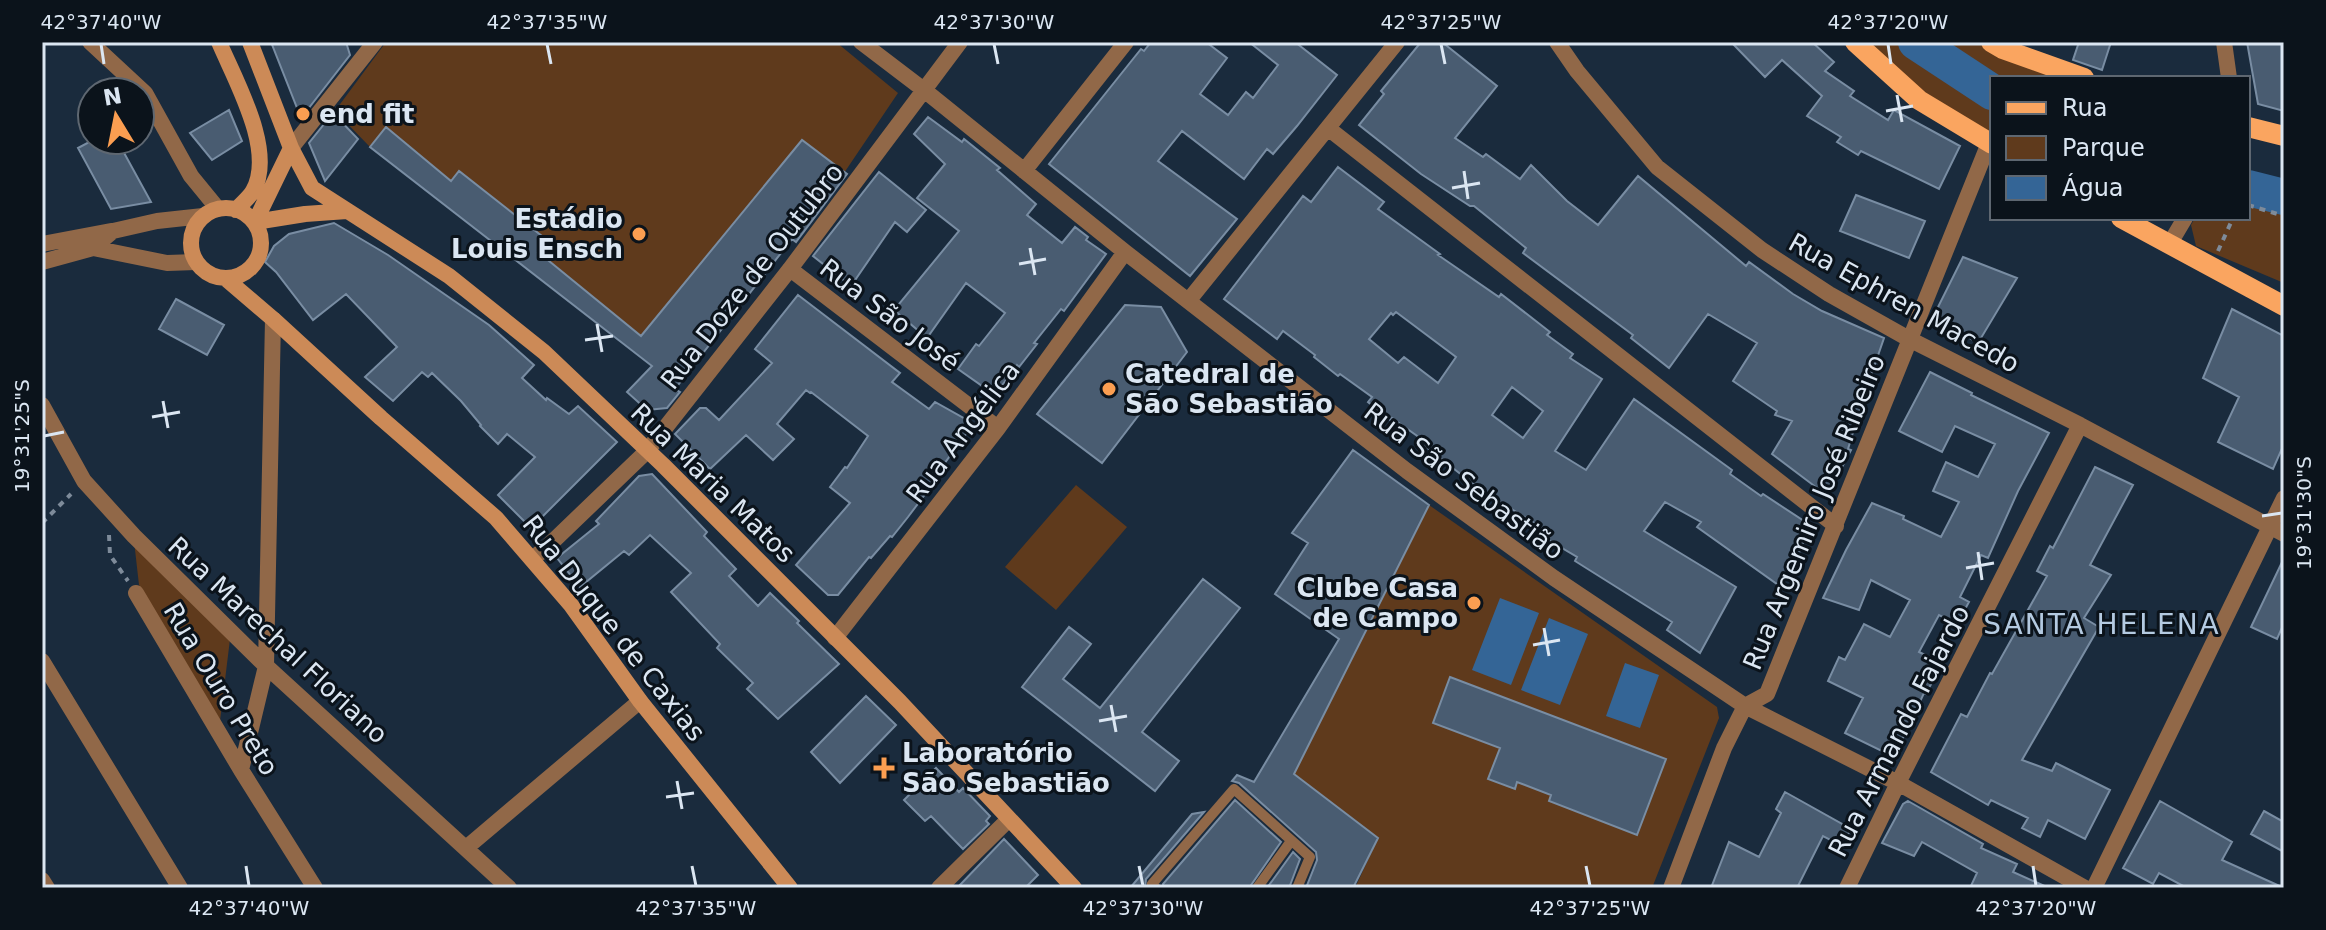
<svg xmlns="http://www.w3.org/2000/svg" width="2326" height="930" font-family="'DejaVu Sans',sans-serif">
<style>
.green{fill:#5f3a1c}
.water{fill:#346596}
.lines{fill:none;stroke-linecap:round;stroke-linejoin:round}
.river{stroke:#346596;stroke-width:36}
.building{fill:#495c71;stroke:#798da3;stroke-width:2;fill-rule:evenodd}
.path{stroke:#7e8b9a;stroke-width:4;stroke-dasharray:6 6;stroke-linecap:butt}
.service{stroke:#916848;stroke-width:10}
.minor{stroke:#916848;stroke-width:16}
.secondary{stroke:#cc8a57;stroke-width:16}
.primary{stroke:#faa560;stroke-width:20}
.ticks{fill:none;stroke:#dbe6f2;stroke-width:3}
.poi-dot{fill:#fb9e51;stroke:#0b131b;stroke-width:3}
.labels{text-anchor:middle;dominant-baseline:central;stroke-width:6;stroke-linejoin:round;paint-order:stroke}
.poi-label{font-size:26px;font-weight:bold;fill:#dbe6f2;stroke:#0b131b;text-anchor:start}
.street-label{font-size:26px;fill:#dbe6f2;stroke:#0b131b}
.neighbourhood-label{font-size:28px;letter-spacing:2px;fill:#b4cae1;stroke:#0b131b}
.neatline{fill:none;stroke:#dbe6f2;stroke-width:3}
.ticks-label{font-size:20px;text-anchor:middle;fill:#dbe6f2}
</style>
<rect width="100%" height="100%" fill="#1a2b3d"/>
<path class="green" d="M386,42H836L898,93L844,173L678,386L370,147L335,111Z
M1857,42H1985L2074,78H1992V144Z
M2248,198L2284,209V283L2196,246L2191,225L2195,218H2248Z
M1076,485L1127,527L1056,610L1005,567Z
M1429,505L1717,707L1719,718L1652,888H1355L1378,838L1294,774Z
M133,532L231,631L220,721L139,585Z"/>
<path class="water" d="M1500,598L1539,613L1511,685L1472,670Z
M1549,618L1588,634L1560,705L1521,690Z
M1625,663L1659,675L1640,728L1606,716Z"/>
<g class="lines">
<path class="river" d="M1916,42L1992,92
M2248,188L2284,197"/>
</g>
<path class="building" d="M271,42H346L350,55L301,118Z
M1151,42H1206L1227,58L1200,94L1228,115L1246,92L1253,98L1278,65L1249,42H1295L1337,75L1297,126L1273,154L1267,149L1244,179L1182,131L1158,161L1237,219L1190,276L1049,164L1141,49L1144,51Z
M1421,42H1442L1497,86L1455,138L1483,157L1486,154L1520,179L1531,165L1567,201L1598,225L1638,176L1746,266L1749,262L1793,294L1822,311L1884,338L1863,399L1848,449L1851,450L1831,488L1821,491L1772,454L1792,421L1775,415L1777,411L1733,381L1757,343L1708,314L1669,368L1631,338L1633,335L1523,253L1526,248L1474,206H1470L1421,174L1359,125L1384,94L1381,91Z
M1731,42H1812L1834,62L1825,71L1854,91L1850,96L1888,120L1894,110L1960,146L1939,189L1861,151L1858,155L1837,142L1841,137L1807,116L1822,96L1782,60L1765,77Z
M2079,42H2111L2102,70L2073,60Z
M2247,42H2284V111L2258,104Z
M229,110L242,141L212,160L190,133Z
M333,113L358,139L325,181L309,143Z
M928,117L962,142L964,139L1000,168L997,170L1036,204L1027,215L1062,243L1075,227L1088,237L1086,240L1106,254L1064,311L1061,309L1034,343L1037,344L1019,367L1017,365L995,395L958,369L976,344L979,346L1005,313L966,283L927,338L894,310L959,231L917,198L945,164L914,134Z
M386,127L451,181L459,171L547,240L538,252L641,336L802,140L847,174L796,242L792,239L675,389L680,392L667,408L647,410L627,392L652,366L370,147Z
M93,140H117L151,202L111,209L78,148Z
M1338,167L1384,202L1378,209L1440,254L1438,255L1499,297L1501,294L1550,332L1547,335L1573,354L1570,358L1602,379L1555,451L1586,470L1634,399L1732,470L1730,474L1761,496L1763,494L1810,525L1794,566L1792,565L1781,587L1697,527L1701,522L1665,502L1644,531L1736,587L1700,653L1667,630L1672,622L1575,561L1577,557L1545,538L1549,532L1482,491L1425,446L1427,443L1392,418L1390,420L1368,402L1372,397L1340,374L1338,376L1314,357L1315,355L1283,331L1277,339L1224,299L1303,196L1311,202ZM1396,312L1456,357L1438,383L1404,357L1398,363L1369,339L1391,313L1393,315ZM1512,387L1543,411L1523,438L1492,415Z
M879,172L926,210L907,232L895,222L851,286L813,256Z
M1856,195L1925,221L1909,258L1840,231Z
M334,223L388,255L489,325L534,365L522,378L546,400L547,398L569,414L578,406L617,442L531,528L498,495L535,457L507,434L498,444L480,426L481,425L461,401L432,373L428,377L422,372L393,401L365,377L397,347L346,294L313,320L276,272L265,262L274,246L289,234Z
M1963,257L2017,278L1978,343L1933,317Z
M798,295L900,373L892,382L929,409L935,402L967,420L969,430L936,475L938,477L908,517L892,537L890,536L871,558L869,557L838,595H828L796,565L850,503L830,487L845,467L847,468L868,436L811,392L810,393L806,390L777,424L794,439L773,460L746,435L710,469L675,434L700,408H706L719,420L772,363L755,349Z
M176,299L224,325L207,355L159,329Z
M1125,305L1161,307L1187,352L1102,463L1037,414Z
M2232,309L2284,336V444L2273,469L2218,442L2239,397L2203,378Z
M1930,372L1972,393L1971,395L2049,433L2018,491L1988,558L1981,555L1960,597L1969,602L1957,624L1939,615L1919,652L1942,663L1926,694L1924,693L1894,757L1845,733L1863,698L1828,681L1839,657L1845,660L1864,624L1890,637L1910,600L1871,580L1859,610L1823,598L1846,550L1872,503L1904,516L1903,519L1941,537L1959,502L1933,491L1946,462L1978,477L1995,444L1955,426L1942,452L1899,431Z
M1353,450L1429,505L1294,774L1378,838L1353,888H1306L1317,860L1316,852L1239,783L1232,781L1237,775L1254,782L1339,639L1275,594L1308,543L1292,533Z
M2095,467L2133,485L2090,565L2111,575L2084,618L2099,627L2022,760L2052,771L2056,763L2110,790L2085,839L2048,820L2040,837L2022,828L2028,818L1991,800L1988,805L1931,772L1961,714L1967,717L1990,673L1992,674L2047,576L2037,571L2050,546L2053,548Z
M652,474L707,532L704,536L736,569L729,576L758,606L770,593L799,621L797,623L839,664L778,719L747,689L753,683L717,648L720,644L671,592L691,573L650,535L629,555L624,551L580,587L557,558L599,524L596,521L639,476Z
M2284,558V623L2277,639L2251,627Z
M1203,579L1240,608L1142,732L1179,761L1155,791L1022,687L1069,627L1091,644L1063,679L1100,708Z
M1450,677L1666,759L1637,835L1549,801L1551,795L1517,782L1515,789L1488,779L1500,748L1433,723Z
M866,696L896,725L840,783L811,752Z
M936,768L959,792L963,788L990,816L986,821L989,824L963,849L931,816L925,821L904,800Z
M1785,792L1851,829L1842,846L1823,836L1797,888H1711L1729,842L1759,857L1781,813L1776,809Z
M1235,800L1281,842L1249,888H1164L1163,884Z
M1908,801L1983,844L1981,848L2017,864L2013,872L2049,888H1970L1977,873L1922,842L1914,856L1882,843L1903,804Z
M2160,801L2232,842L2222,860L2284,888H2187L2159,873L2153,884L2123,868Z
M2264,811L2284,822V852L2251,834Z
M1204,812L1146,879L1145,888H1130L1192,814Z
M1004,839L1038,875L1025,888H957Z
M1293,852L1300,859L1289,888H1267Z"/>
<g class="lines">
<path class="path" d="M2248,205L2284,216
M2218,251L2233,218
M42,523L71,494
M109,535L110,555L128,581"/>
<path class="service" d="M1156,888L1152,884L1234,789L1310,857L1297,888
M1257,888L1291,841"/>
<path class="minor" d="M90,42L145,93L191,176L218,209
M861,42L924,90L1125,252L1407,471L1554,578L1745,706L1898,783L2085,888
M1557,42L1577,71L1657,167L1762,250L1829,294L1909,339L2080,425L2284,534
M2224,42L2229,78
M1329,129L1836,526
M291,148L375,42
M1024,171L1126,42
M42,244L111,231
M2169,245L2185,218
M93,248L167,263L196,262
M42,262L93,248L113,231L157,221L203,216
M790,269L998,428
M1189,300L1397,42
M42,405L84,481L134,536L266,666L509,888
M532,559L546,548L647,451L790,269L960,42
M136,593L241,770L315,888
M835,638L998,428L1125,252
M42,661L180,888
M241,770L266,666L273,319
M466,848L640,701
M42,880L47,888
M939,888L1008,820
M1671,888L1724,748L1745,706L1767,694L1989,143
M1847,888L1898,783L2080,425
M2094,888L2284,498"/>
<path class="secondary" d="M219,42C235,80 276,151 253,191C249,198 241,204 236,210
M250,42L291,148L312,188L449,276L544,352L663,465L900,702L1074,888
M191 243a35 35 0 1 1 70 0a35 35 0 1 1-70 0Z
M255,222L305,214L347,211
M255,222L291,148
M225,278L273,319L381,418L496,518L571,605L640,701L790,888"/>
<path class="primary" d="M1855,42L1919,100L1992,144
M1991,42L2003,49L2084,78
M2248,127L2284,136
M2121,218L2284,306"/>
</g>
<path class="ticks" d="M101,44L104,64M547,44L551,64M994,44L998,64M1441,44L1445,64M1888,44L1891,64M1897,95L1902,122M1886,111L1913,106M1464,171L1468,199M1452,188L1480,183M1030,248L1035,275M1019,264L1046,259M597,324L602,352M585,340L613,336M163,401L168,428M152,417L180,412M44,436L64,432M2262,516L2282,513M1978,552L1982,580M1966,568L1994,563M1544,628L1549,656M1533,645L1560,640M1111,705L1116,732M1099,721L1127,716M677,781L682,809M666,797L694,793M246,866L249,886M692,866L696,886M1139,866L1143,886M1586,866L1590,886M2033,866L2036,886"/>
<g class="poi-dot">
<circle cx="303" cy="114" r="8"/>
<circle cx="639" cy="234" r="8"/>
<circle cx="1109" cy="389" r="8"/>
<circle cx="1474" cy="603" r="8"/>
<path d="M880 756h8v8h8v8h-8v8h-8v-8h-8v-8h8z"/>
</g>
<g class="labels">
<g class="poi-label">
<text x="319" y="114">end fit</text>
<text x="623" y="219" text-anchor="end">Estádio<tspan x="623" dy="30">Louis Ensch</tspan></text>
<text x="1125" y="374">Catedral de<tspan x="1125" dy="30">São Sebastião</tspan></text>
<text x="1458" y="588" text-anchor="end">Clube Casa<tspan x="1458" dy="30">de Campo</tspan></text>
<text x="902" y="753">Laboratório<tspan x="902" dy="30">São Sebastião</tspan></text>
</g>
<g class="street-label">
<text transform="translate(752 276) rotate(-52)">Rua Doze de Outubro</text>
<text transform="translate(1904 303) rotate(29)">Rua Ephren Macedo</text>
<text transform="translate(890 315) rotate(37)">Rua São José</text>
<text transform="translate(963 432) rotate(-53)">Rua Angélica</text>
<text transform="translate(1464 481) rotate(37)">Rua São Sebastião</text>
<text transform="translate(713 483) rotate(44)">Rua Maria Matos</text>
<text transform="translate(1814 512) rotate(-68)">Rua Argemiro José Ribeiro</text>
<text transform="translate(614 628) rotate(52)">Rua Duque de Caxias</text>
<text transform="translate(278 640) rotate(43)">Rua Marechal Floriano</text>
<text transform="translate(221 689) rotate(59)">Rua Ouro Preto</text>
<text transform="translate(1899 731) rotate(-63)">Rua Armando Fajardo</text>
</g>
<g class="neighbourhood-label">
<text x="2102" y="624">SANTA HELENA</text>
</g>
</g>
<rect width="2326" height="930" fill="none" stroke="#0b131b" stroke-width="88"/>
<rect x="1990" y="76" width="260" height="144" fill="#0b131b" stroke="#5e6771" stroke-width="2"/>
<rect x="2006" y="102" width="40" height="12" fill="#faa560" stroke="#5e6771" stroke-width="2"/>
<text x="2062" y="116" font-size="24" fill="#dbe6f2">Rua</text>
<rect x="2006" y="136" width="40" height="24" fill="#5f3a1c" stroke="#5e6771" stroke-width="2"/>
<text x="2062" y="156" font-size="24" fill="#dbe6f2">Parque</text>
<rect x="2006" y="176" width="40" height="24" fill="#346596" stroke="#5e6771" stroke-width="2"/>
<text x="2062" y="196" font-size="24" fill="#dbe6f2">Água</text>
<g transform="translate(116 116) rotate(350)"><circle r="38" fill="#0b131b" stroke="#5e6771" stroke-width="2"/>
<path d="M0-6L14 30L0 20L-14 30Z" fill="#fb9e51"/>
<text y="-12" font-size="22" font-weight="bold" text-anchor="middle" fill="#dbe6f2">N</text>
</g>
<rect x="44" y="44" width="2238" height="842" class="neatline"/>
<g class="ticks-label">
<text x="101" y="29">42°37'40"W</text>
<text x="547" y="29">42°37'35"W</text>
<text x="994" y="29">42°37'30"W</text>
<text x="1441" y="29">42°37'25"W</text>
<text x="1888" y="29">42°37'20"W</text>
<text transform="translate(22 436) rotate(-90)" y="7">19°31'25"S</text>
<text transform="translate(2304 513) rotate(-90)" y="7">19°31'30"S</text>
<text x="249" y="915">42°37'40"W</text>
<text x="696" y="915">42°37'35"W</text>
<text x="1143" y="915">42°37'30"W</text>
<text x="1590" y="915">42°37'25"W</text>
<text x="2036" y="915">42°37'20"W</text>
</g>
</svg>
